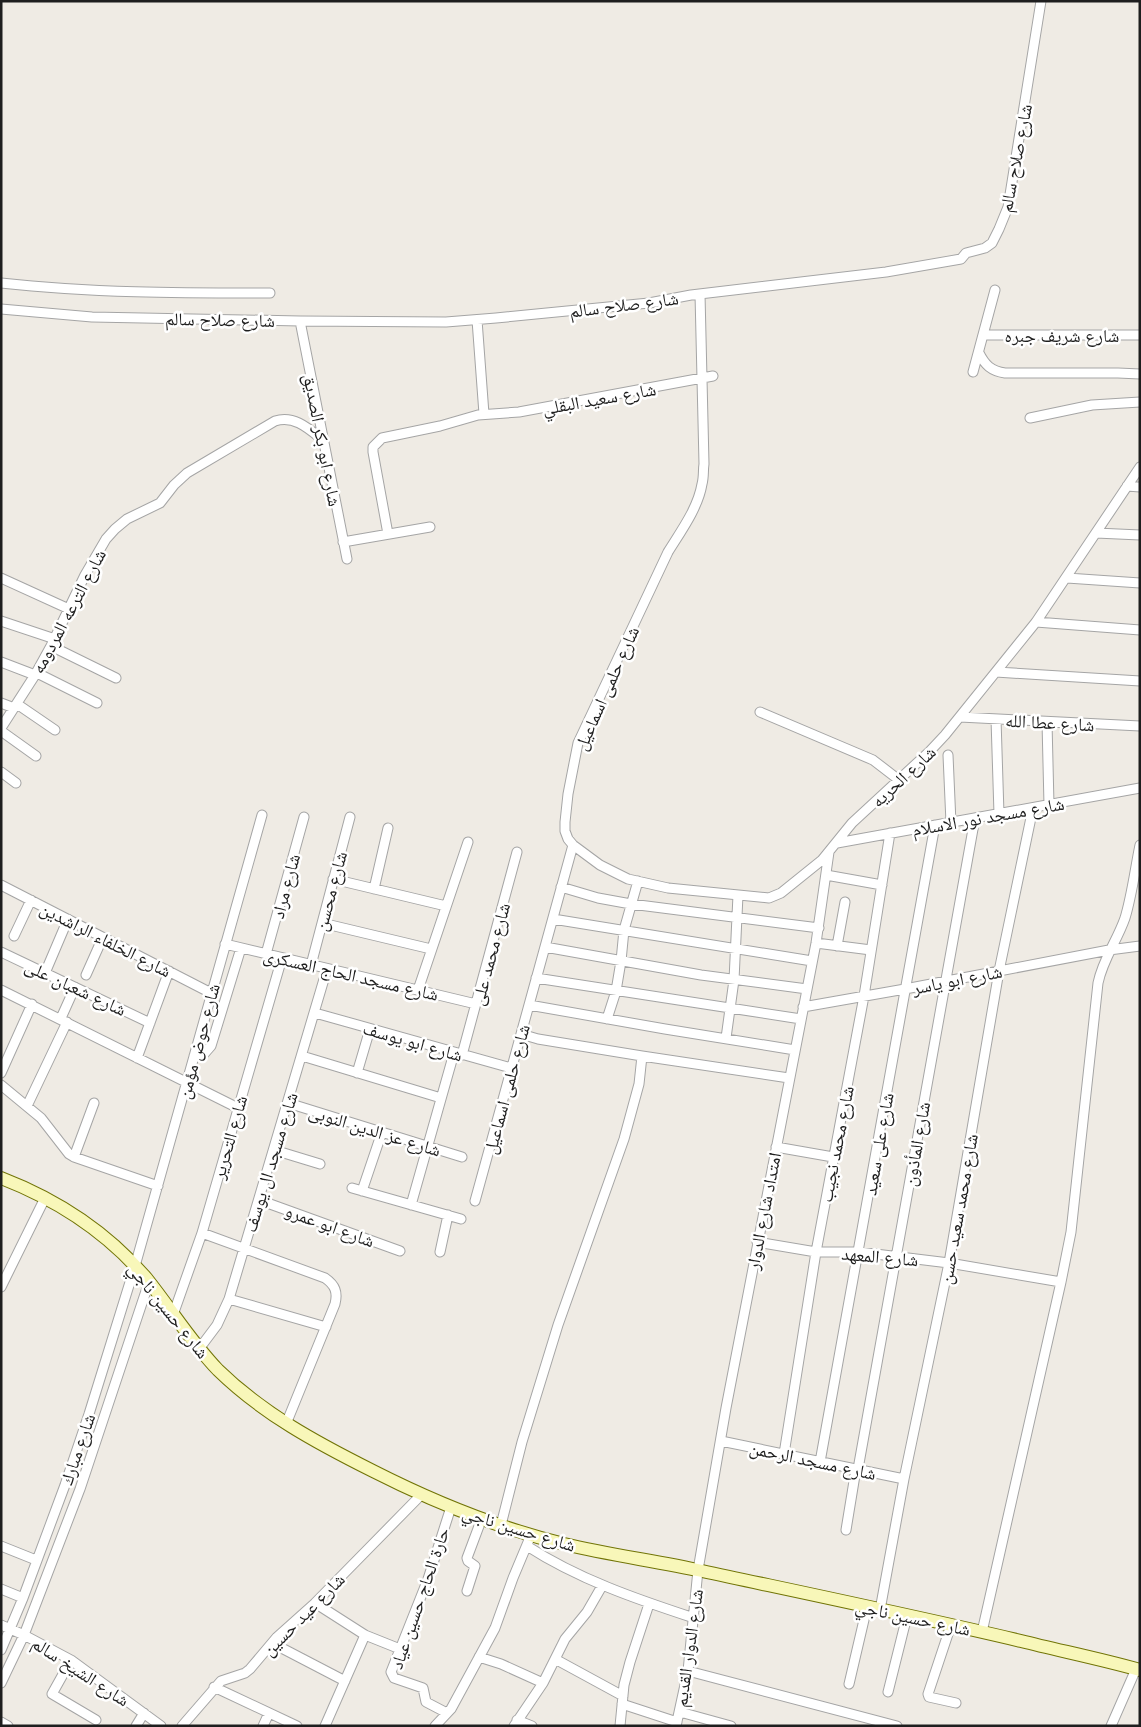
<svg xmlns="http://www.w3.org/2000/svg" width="1141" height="1727" font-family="'Open Sans','Noto Naskh Arabic',sans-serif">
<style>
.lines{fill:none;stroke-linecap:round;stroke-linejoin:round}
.street-casing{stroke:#a5a5a5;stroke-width:11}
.secondary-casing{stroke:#717406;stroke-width:14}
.street{stroke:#fff;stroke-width:9}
.secondary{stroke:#f8f7b9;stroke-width:12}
.labels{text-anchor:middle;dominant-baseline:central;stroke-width:5;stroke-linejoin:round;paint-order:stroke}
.street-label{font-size:18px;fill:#1e1e1e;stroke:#fff}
</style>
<rect width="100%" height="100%" fill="#efebe4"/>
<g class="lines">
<g class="street-casing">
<path id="street" d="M1,283C91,293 180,293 270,293
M700,294L704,464C703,470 704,477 702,484C698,508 681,531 668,552L578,743L568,794L565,822V831L568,839L573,845L600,865L628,879L668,888L769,898L781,893L822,860L852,823L930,751L945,735L1036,622L1140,467
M1,309L92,317L300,321L446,322L496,318L649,303L691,295L886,272L961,259L966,253L985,248L992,243L999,229L1008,207L1041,1
M477,320L484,414
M300,321L347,559
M983,335H1140
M979,353C985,365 991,371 1005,373H1118L1140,374
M973,372L995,290
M1030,418L1092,405L1140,402
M1127,486L1140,487
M1096,533L1140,535
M388,534L373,452V447L382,438L440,426L478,415L519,412L713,376
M343,542L430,527
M1,578L69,609
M1067,578L1140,583
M1,621L55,639
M1036,622L1140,630
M51,646L116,678
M1,662L35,675
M996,672L1140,681
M37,673L97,703
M1,703L14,708
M17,704L55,730
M760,712L873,760L899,780
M960,717L1140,726
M996,719L999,814
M1047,722L1049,805
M1,728L35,675L51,646L85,575L106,539L115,529L127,519L160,503L174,485L187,473L275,421C295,415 309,429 324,441
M1,731L36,756
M948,755L951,823
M1,772L16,783
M837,843L1140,788
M826,875L882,885
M333,879L446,906
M1,885L211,993
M561,887L598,898L631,904L819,928
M374,889L388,828
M553,919L812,961
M322,923L431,949
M14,936L31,900
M816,943L871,950
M225,944L476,1004
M837,946L845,902
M545,947L701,975L807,989
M1,952L150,1023
M266,954L304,817
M311,965L350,817
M45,973L68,919
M86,975L103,937
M536,978L801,1019
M1,990L238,1108
M418,990L468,842
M529,1005L665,1029L795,1050
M803,1007L905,989L1109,950L1140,946
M315,1013L511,1068
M61,1018L75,987
M607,1019L616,991L621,961L624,930L638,881
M521,1034L538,1039L642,1056L789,1078
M726,1038L734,980L738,895
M462,1055L517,852
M194,1056L204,1054L211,1046L241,948
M302,1056L441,1098
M137,1058L169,971
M1,1073L32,1004
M357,1073L370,1029
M1,1085L41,1118L69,1154L74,1157L158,1186
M288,1103L462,1157
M27,1106L67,1022
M776,1147L833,1157
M274,1150L320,1164
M74,1157L94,1103
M352,1188L461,1219
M362,1191L382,1132
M259,1200L400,1251
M475,1201L573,845
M411,1205L454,1053
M202,1233L325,1278C335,1285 338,1292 335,1304L286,1424
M757,1242L816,1252H859L949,1263L1061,1282
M440,1252L448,1215
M1,1287L45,1198
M229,1299L326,1327
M173,1315L202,1233L282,958
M199,1349L217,1325L229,1299L327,969
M721,1441L904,1479
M784,1454L816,1252L864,996L890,833
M820,1462L935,825
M858,1469L975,818
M501,1525L522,1442L558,1325L624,1139L639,1084L642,1056
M846,1530L856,1469
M1,1546L36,1560
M527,1546C578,1579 636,1599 694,1618
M1,1589L23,1598
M467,1591L475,1566L468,1561L467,1558L482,1518
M315,1603L365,1635L400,1649
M880,1610L904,1479L949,1263L999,971L1033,808
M1,1625L24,1635L71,1660L161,1726
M951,1625L928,1694L929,1697L956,1703
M982,1632L1061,1282L1071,1232L1098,983C1103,959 1117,941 1125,918C1132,895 1135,869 1140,845
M272,1643L345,1681
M1,1650L23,1598L65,1485L89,1414L135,1266L262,815
M479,1657L501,1664L543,1683
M555,1659L623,1696
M71,1660L52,1694L96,1720
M688,1671L897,1726
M1,1683L24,1635L80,1489L149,1282
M849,1684L867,1607
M214,1687L297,1726
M888,1692L907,1616
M622,1704L677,1722
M680,1712L731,1726
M447,1713L426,1702L423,1688L394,1678L391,1672L428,1579L451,1507
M517,1720L532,1726
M1,1722L8,1726
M136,1726L144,1713
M182,1726L221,1681L245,1673L250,1669L277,1637L315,1603L422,1494
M263,1726L269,1713
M325,1726L365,1635
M435,1726L451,1709L495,1628L513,1578L531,1535
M514,1726L543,1683L565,1639L587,1612L602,1586
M620,1726L624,1685L630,1662L649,1604
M676,1726L688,1671L698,1570L726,1408L816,943L829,852
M1111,1726L1136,1669"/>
</g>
<g class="secondary-casing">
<path id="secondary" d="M1,1178C58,1200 108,1233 147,1279C171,1309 191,1342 218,1370C263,1414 317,1443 373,1471C434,1502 498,1528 564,1544C610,1555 656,1561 702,1571C809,1594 915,1616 1021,1641C1061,1651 1101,1659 1140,1670"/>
</g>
<use href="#street" class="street"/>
<use href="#secondary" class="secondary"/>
</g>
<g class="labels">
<g class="street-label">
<text transform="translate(1015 158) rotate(-79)">شارع صلاح سالم</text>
<text transform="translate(624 304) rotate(-7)">شارع صلاح سالم</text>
<text transform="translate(220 319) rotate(1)">شارع صلاح سالم</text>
<text x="1062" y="335">شارع شريف جبره</text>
<text transform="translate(599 398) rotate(-10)">شارع سعيد البقلي</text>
<text transform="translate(323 440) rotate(79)">شارع ابو بكر الصديق</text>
<text transform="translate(68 611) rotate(-62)">شارع الترعه المردومه</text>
<text transform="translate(606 688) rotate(-66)">شارع حلمى اسماعيل</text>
<text transform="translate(1050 722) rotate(3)">شارع عطا الله</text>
<text transform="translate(903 776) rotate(-43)">شارع الحريه</text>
<text transform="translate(988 816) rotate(-10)">شارع مسجد نور الاسلام</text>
<text transform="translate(285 886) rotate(-75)">شارع مراد</text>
<text transform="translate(330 891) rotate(-75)">شارع محسن</text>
<text transform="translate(106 939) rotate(27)">شارع الخلفاء الراشدين</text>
<text transform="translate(490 954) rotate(-75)">شارع محمد على</text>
<text transform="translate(351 974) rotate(13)">شارع مسجد الحاج العسكرى</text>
<text transform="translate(957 979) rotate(-11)">شارع ابو ياسر</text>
<text transform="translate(76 987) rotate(25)">شارع شعبان على</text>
<text transform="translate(198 1041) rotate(-75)">شارع حوض مؤمن</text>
<text transform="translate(413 1041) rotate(16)">شارع ابو يوسف</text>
<text transform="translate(506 1089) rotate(-75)">شارع حلمى اسماعيل</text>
<text transform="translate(375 1130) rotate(17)">شارع عز الدين النوبى</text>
<text transform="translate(229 1137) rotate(-74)">شارع التحرير</text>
<text transform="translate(836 1144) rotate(-79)">شارع محمد نجيب</text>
<text transform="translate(878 1144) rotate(-80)">شارع على سعيد</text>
<text transform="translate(916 1144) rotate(-80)">شارع المأذون</text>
<text transform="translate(270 1162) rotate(-73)">شارع مسجد ال يوسف</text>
<text transform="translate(958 1209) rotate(-80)">شارع محمد سعيد حسن</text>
<text transform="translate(763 1211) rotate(-79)">امتداد شارع الدوار</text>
<text transform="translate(330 1225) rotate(20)">شارع ابو عمرو</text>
<text transform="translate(880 1256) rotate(5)">شارع المعهد</text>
<text transform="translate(169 1310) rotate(51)">شارع حسين ناجي</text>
<text transform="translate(77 1449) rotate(-71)">شارع مبارك</text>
<text transform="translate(813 1460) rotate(12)">شارع مسجد الرحمن</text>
<text transform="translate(519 1528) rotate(17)">شارع حسين ناجي</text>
<text transform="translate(419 1598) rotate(-71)">حارة الحاج حسين عياد</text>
<text transform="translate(303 1614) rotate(-45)">شارع عيد حسين</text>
<text transform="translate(913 1617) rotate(12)">شارع حسين ناجي</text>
<text transform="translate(688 1648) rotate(-82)">شارع الدوار القديم</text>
<text transform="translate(81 1671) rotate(33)">شارع الشيخ سالم</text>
</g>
</g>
<rect width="1141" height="1727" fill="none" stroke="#1e1e1e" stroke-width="5"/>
</svg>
